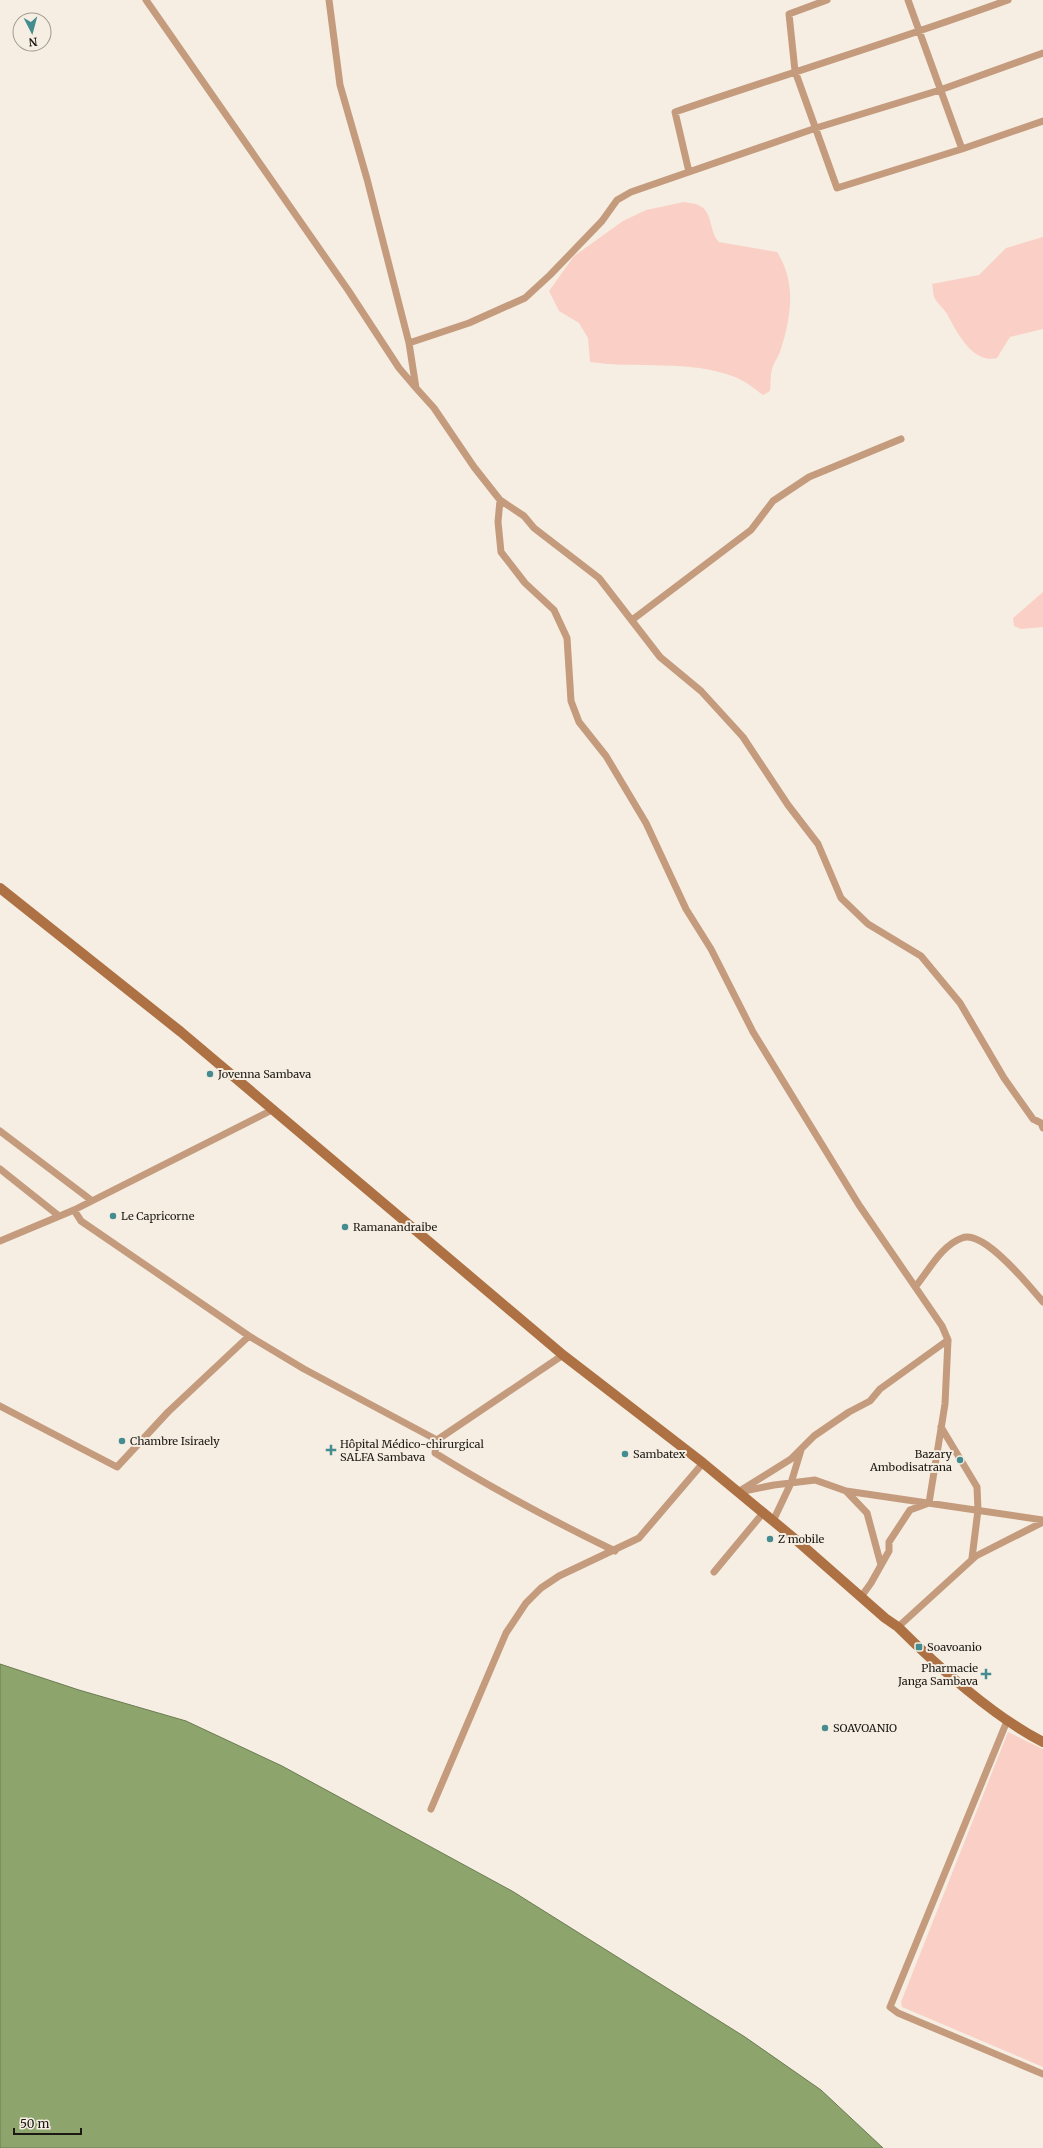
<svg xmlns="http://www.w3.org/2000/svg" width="1043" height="2148" font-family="Merriweather,serif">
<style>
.green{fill:#fad0c6}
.water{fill:#8da56c;stroke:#6b7b52}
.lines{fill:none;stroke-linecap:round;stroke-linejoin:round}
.street{stroke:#c59b7e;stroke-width:7}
.secondary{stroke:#ad7143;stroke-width:10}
.poi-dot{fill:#448c8f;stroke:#f6eee2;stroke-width:1.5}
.labels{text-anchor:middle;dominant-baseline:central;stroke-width:4;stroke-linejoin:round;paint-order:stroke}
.poi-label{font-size:11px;fill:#1c1915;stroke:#f6eee2;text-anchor:start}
</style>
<rect width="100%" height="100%" fill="#f6eee2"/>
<path class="green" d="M684,202C689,203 696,203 700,206C713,212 709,232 719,242L777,252C797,283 791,318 780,352C778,357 775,361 773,366C770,373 771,383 770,391L763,395C755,389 745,381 735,377C688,359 638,369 590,362L588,338L579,323L559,311L549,291L574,256L623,221L646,210Z
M1043,237V329L1010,337L997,358C972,364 957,332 947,314C944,309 938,304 935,299C933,295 933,288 932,284L979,275L1006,248Z
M1043,592V627L1021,629L1014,626L1013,618Z
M1008,1732L1043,1749V2067L902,2007L901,2002Z"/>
<path class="water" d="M0,1664L79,1690L186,1721L282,1766L512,1891L745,2037L821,2090L883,2148H0Z"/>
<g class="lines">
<path class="street" d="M146,0L348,290L399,368L416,388
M329,0L340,85L367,179L409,343L416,388L434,408L474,467L500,500L524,516L534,528L599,578L660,657L701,691L743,737L788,805L818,844L841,898L868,924L921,956L960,1003L1004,1078L1033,1119L1041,1123L1043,1128
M827,0L789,14L795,71L837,188L962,149L1043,121
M908,0L962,149
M689,172L675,112C786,74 898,40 1008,0
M409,343L469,323L525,298L550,275L602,221L617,200L631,192L816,128L940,90L1043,53
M500,500L498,522L501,552L525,583L554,610L567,638L571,701L579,722L606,756L646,823L686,909L711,949L753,1032L859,1205L942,1326L948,1340L945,1404L929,1503L910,1510L889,1542V1551L871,1583L861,1597
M632,620L751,530L773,501L809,477L901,439
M0,1131L91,1200
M0,1169L59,1216
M74,1210L81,1221L249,1336L304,1369L437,1440L563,1355
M0,1241L74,1210L274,1109
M916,1286C929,1270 942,1245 962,1238C984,1229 1030,1287 1043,1302
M0,1406L117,1467L168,1412L249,1336
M941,1427L977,1487L978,1510L972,1558
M437,1440L435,1453C493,1489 553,1521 615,1551
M744,1491L774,1485L815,1480L846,1491L867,1513L881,1565
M846,1491L1043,1520
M738,1492L791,1459L814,1436L849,1412L870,1401L880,1389L948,1340
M773,1521L791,1483L801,1450
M714,1572L763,1513
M898,1627L976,1556L1043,1522
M1007,1721L890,2007L898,2013L1043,2074
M431,1809L506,1633L526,1603L541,1588L559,1576L639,1538L703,1463"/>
<path class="secondary" d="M0,888L181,1032L563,1355L703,1463L795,1539L885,1618L898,1627C937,1666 994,1717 1043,1742"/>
</g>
<g class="poi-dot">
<circle cx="210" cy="1074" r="4"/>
<circle cx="113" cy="1216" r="4"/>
<circle cx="345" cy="1227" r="4"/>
<circle cx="122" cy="1441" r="4"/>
<path d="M329 1444h4v4h4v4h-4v4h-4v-4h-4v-4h4z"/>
<circle cx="625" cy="1454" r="4"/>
<circle cx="960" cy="1460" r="4"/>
<circle cx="770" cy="1539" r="4"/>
<rect x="915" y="1643" width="8" height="8" rx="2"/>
<path d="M984 1668h4v4h4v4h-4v4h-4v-4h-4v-4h4z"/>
<circle cx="825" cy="1728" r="4"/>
</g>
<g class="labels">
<g class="poi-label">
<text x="218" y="1074">Jovenna Sambava</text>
<text x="121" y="1216">Le Capricorne</text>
<text x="353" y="1227">Ramanandraibe</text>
<text x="130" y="1441">Chambre Isiraely</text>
<text x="340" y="1444">Hôpital Médico-chirurgical<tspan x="340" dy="13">SALFA Sambava</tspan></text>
<text x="633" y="1454">Sambatex</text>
<text x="952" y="1454" text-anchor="end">Bazary<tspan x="952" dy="13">Ambodisatrana</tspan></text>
<text x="778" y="1539">Z mobile</text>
<text x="927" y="1647">Soavoanio</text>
<text x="978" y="1668" text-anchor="end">Pharmacie<tspan x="978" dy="13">Janga Sambava</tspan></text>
<text x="833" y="1728">SOAVOANIO</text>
</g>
</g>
<g transform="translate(32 32) rotate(174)"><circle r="19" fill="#f6eee2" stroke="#9f9990"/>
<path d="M0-3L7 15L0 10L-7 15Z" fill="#448c8f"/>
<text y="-6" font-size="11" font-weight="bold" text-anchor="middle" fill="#1c1915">N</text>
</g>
<path d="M14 2128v6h67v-6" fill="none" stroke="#1c1915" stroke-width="2"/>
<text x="20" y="2128" font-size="12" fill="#1c1915" stroke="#f6eee2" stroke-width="3" paint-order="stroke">50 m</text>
</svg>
